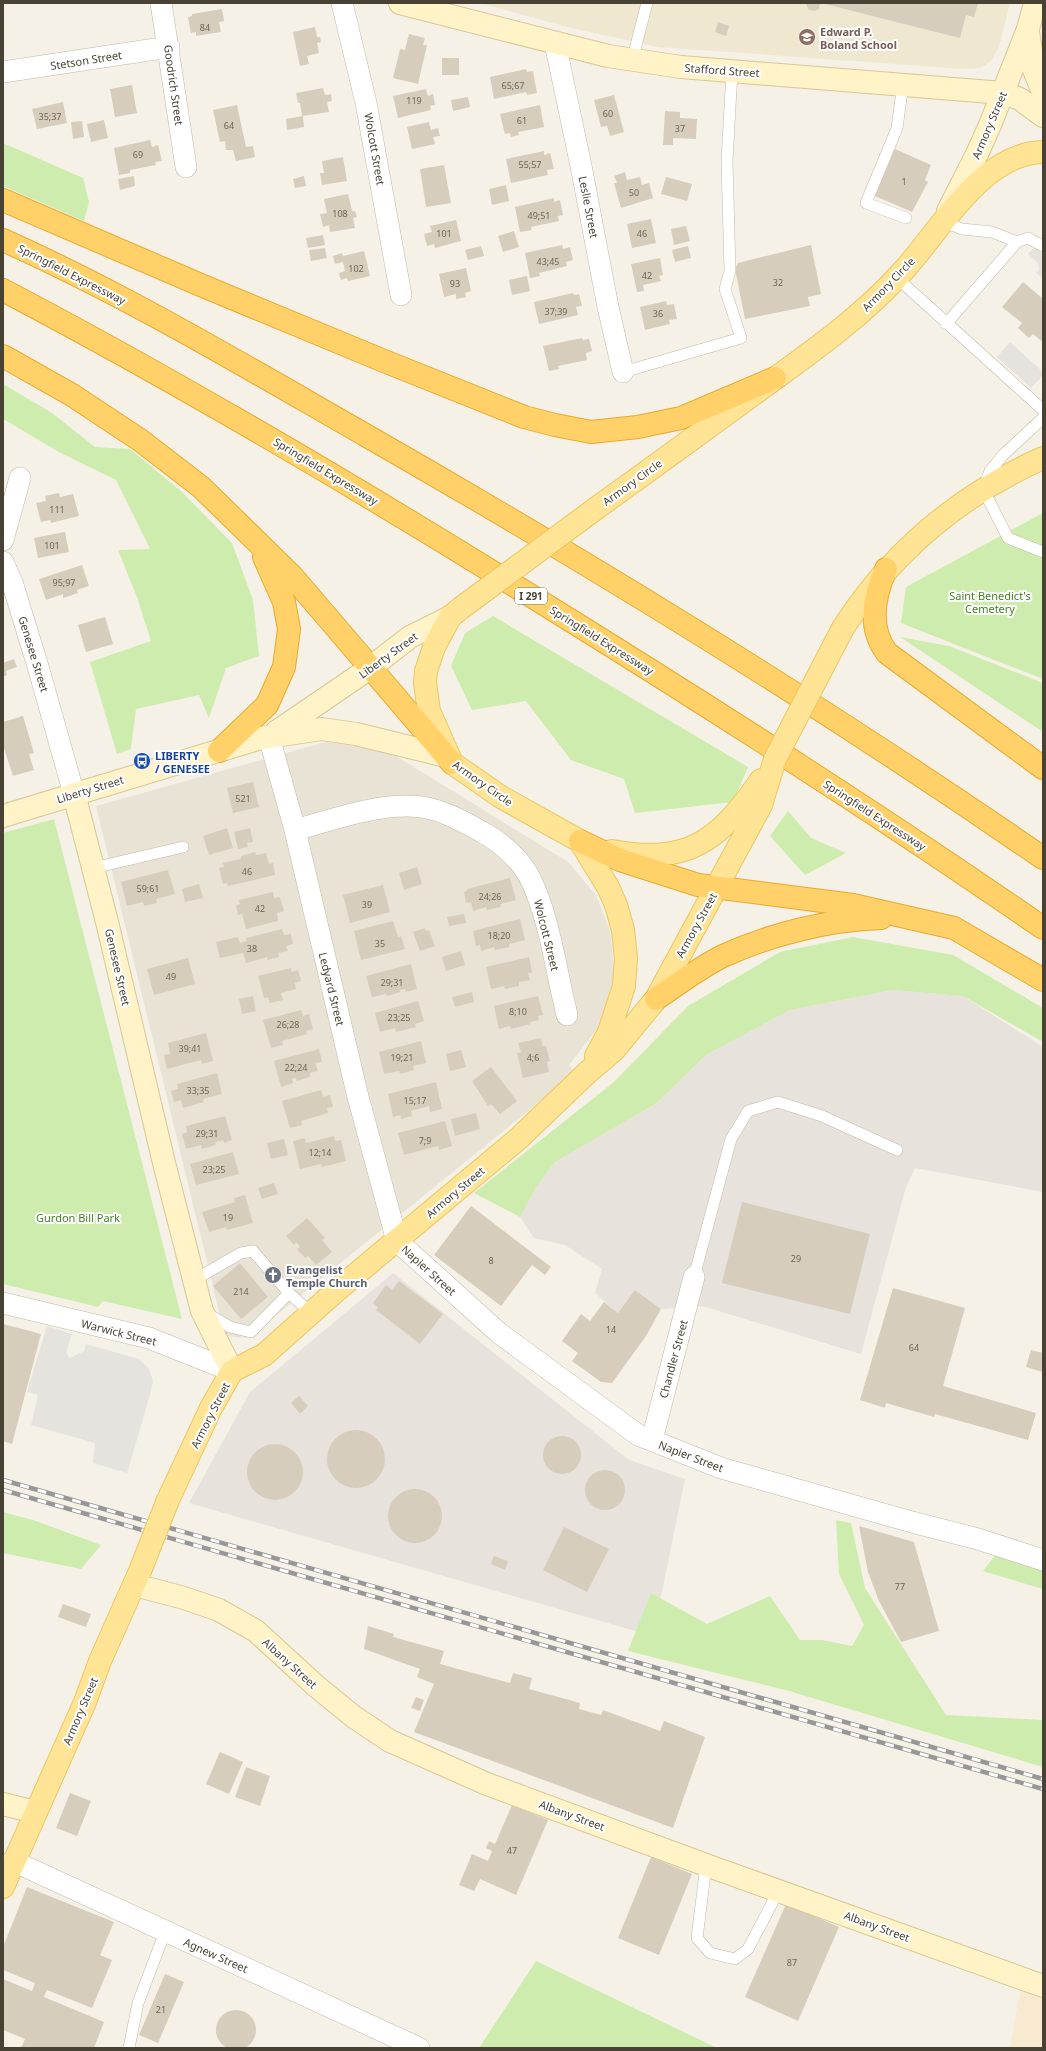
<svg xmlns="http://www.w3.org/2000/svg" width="1046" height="2051" font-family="'Noto Sans',sans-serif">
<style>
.residential{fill:#e9e3d5}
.commercial{fill:#f8e9d1}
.industrial{fill:#e7e2dc}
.education{fill:#efe7d0}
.green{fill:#ceecad}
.parking{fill:#e6e3df}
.building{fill:#d7cdbc}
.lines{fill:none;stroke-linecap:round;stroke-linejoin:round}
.lane-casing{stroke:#c1b9a9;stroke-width:12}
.street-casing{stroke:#c1b9a9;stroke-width:22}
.secondary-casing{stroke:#d8c794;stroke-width:24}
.primary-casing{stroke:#ecc65e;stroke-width:24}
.highway-casing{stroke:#e8a92e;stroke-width:24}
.lane{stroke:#fff;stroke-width:11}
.street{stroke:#fff;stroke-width:21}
.secondary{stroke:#fff3c7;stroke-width:22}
.primary{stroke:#ffe496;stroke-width:22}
.highway{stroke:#ffd168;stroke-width:22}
.rail-casing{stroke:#979797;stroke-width:4.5}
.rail{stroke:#fff;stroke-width:3;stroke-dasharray:9;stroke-linecap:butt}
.primary-bridge-casing{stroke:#ecc65e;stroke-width:24;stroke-linecap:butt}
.primary-bridge{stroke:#ffe496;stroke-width:22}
.labels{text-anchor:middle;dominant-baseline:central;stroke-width:4;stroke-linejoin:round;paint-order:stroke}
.number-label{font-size:9px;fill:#6c6557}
.shield{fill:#fff;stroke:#7f7b72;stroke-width:1}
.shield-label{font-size:10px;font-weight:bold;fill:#484235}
.education-label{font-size:11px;font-weight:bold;fill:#785e54;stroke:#fff;text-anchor:start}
.street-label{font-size:11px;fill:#484235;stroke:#fff}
.park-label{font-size:11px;fill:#447f24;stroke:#fff}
.transit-label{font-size:11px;font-weight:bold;fill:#164399;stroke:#fff;text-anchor:start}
.worship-label{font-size:11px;font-weight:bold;fill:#5b616d;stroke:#fff;text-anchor:start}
</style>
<rect width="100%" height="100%" fill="#f5f1e7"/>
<path class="residential" d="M336,739L383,748L568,862L596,895L610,931L615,975L598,1028L569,1065L575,1073L248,1338L225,1336L96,806Z"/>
<path class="commercial" d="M1020,1991L1043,1999V2048H1010Z"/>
<path class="industrial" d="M893,990L963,996L1043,1047V1192L915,1168L906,1187L861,1354L702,1306L661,1309L635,1290L618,1313L595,1293L602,1269L565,1245L534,1238L520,1217L537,1186L555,1162L657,1103L706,1055L790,1010Z
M393,1273L629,1460L685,1479L653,1636L189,1503L250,1392Z"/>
<path class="education" d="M480,3H1010L999,46L991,61L981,68L965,69L658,47L567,27Z"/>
<path class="green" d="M3,143L83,178L89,202L84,221L3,186Z
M3,384L52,413L95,447L130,449L182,492L232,543L253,600L259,656L226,668L209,718L199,695L136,709L131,749L117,754L90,662L151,641L137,597L118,550L150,549L116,480L59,452L3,419Z
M1043,513V679L901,623L906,587Z
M493,616L748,767L733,802L635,813L624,779L571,760L526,701L472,710L451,666L465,633Z
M900,637L949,646L1043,683V732Z
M788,811L811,838L846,853L805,875L770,836Z
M54,819L182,1319L103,1301L98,1307L3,1284V833Z
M853,937L953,955L1043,1008V1042L963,996L893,990L790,1010L706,1055L657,1103L555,1162L537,1186L520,1217L474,1193L614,1082L688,1006L780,952Z
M3,1512L33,1520L101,1545L81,1569L3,1553Z
M836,1520L851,1523L865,1588L946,1715L1043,1720V1767L789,1691L628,1651L651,1593L707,1624L770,1596L800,1640H822L852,1646L864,1625L839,1574Z
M996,1554L1043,1569V1589L983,1571Z
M536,1961L717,2048H479Z"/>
<path class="parking" d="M1043,238V279L1036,273L1039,270L1038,263L1028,254Z
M1010,342L1043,372V375L1031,388L997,357Z
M47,1326L72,1334L66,1353L70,1358L84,1351L86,1344L139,1359L149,1369L153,1381L150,1395L127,1473L93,1463L95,1443L31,1425L38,1395L27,1392Z"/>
<path class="building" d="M806,3H820L819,9L814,11L808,9Z
M821,3H978L974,17L966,15L960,38Z
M222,9L224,21L219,22L221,32L196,36V32L191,33L188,17L192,16V14Z
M718,22L729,26L726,36L715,32Z
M315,27L317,37H320L321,42L317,43L319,53L307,56L309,64L300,66L293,32Z
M409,34L425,38L423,45H427L418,84L393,78L400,49L405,50Z
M442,58H459V75H442Z
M526,69L527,72L533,71L537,93L527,95L526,92L494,99L490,77Z
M132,85L137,113L115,117L110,89Z
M323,88L325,95L331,94L332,101L327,102L329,112L302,116L300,103H298L296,93Z
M426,89L428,96L433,94L435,105L430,106L431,110L398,118L393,96Z
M614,95L624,132L610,136L607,126L601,127L594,100Z
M468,97L470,107L453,111L451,100Z
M63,102L67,123L37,129L32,109Z
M237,105L246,147L253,146L255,157L236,161L233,150H226L225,141L220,142L213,110Z
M540,105L544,127L518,132L519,135L511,137L510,133L505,134L500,114Z
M665,111L680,112V118L697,119L696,139L673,138V145H663Z
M303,116L304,127L287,130L286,119Z
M104,120L108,138L91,142L87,124Z
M82,121L84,137L73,139L71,122Z
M429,122L431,130L438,128L440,136L433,137L435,144L412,149L407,127Z
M150,140L152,147L158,145L162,161L155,162L156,165L130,170V173L119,175L114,148Z
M895,149L931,165L925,180L928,182L912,212L875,196Z
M544,151V155L550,153L554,169L547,170L548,175L511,183L506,159Z
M343,157L347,181L322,185L320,173H324L322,161Z
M444,165L451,203L426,207L420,169Z
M625,172L627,180L640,177L642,185L649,183L653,198L621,208L614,183H617L614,176Z
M134,176L135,186L120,190L118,179Z
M304,176L306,186L295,188L293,179Z
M666,177L692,184L687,201L661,194Z
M506,185L509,201L492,205L489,189Z
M348,194L352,211H355L357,217L353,218L355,228L330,232L329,225L323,227L320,214L327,213L324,199Z
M554,198V202L560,200L563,215L558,216L559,221L531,227L532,230L520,232L515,207Z
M651,219L656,243L632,248L627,224Z
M456,220L461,241L435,248L434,244L427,246L424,234L432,232L430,226Z
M686,226L690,241L674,245L671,229Z
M514,231L519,247L503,252L498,236Z
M323,235L325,245L308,248L306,238Z
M562,245L563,249L570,247L573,260L566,262L567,266L539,273L540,276L530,278L525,253Z
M811,245L821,294L808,297L810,306L745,319L735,269L738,263Z
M481,246L484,256L468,260L465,250Z
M688,246L691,258L675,262L672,250Z
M325,248L327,258L311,261L309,250Z
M364,251L370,276L348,281L347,278L341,280L339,273L345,271L343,262L335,264L333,256L342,253L343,256Z
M660,258L663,275L659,276L661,281L643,285L644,291L637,292L631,264Z
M466,268L471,291L465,293L466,297L456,299V294L444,297L439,274Z
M527,276L530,291L512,295L509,280Z
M1023,282L1043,299V342L1033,334L1029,338L1018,328L1022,323L1002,307Z
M573,293L574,295L579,294L582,306L576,307L578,315L539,324L534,302Z
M666,301L667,305L674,304L677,319L669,320L670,324L645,330L640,307Z
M582,338L583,340L589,339L592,351L586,353L587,360L558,366L559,369L549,371L543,346Z
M59,493L60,497L73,494L79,516L51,523L50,520L41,522L36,503L46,501L45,496Z
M65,532L69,552L38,558L34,538Z
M82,565L89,586L77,590L78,593L63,598V594L46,600L39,579Z
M105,617L113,644L86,652L78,625Z
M14,659L17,667L6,671L7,675L3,677V663Z
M23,716L34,753L29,754L34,770L13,776L3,745V722Z
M253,782L259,807L233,813L227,788Z
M227,828L233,848L209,855L203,836Z
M250,828L253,842L247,843L248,847L238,849L234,832Z
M255,852L256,855L266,853L269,864L273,863L275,875L228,886L227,883L223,884L219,868L224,867L223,863L241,859V856Z
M417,867L422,884L404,890L399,873Z
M168,870L175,894L156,899L157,903L144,906L143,902L127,906L121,882Z
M510,878L516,900L500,904L501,907L487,910L486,907L473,911L471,902L466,903L464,892L467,891V889Z
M199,884L203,898L185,902L182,889Z
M383,885L390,912L350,923L343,895Z
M273,892L274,898L280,897L284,911L277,913L278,921L246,929L242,914L238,915L236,905L240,904L239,900Z
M464,914L466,923L449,926L447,917Z
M520,919L525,940L509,944L510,947L495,950L494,947L481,951L480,945L476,946L473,931Z
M393,921L398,937L401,936L405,949L361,960L354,931Z
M425,928L426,931L429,930L435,946L420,951L413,932Z
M282,929L284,935L291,934L293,944L286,946L288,951L278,953L279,957L267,960V957L246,963L243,953L220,958L216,942L238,937L240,943L247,941L246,938Z
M461,951L465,965L446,971L442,957Z
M529,957L532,972L528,973L530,980L519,982V986L505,989L504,986L491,989L486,967Z
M188,958L195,984L154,995L147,969Z
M411,964L417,989L406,992L405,989L400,990V992L387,996L386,994L372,997L366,976Z
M291,968L292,972L298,970L301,981L295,983L296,989L281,993L283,1000L270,1003L268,997L264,998L258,976Z
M472,992L474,1002L455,1007L452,997Z
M253,996L256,1011L242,1014L239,999Z
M538,996L543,1015L538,1016L539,1020L530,1022L531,1024L511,1029L510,1026L499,1029L494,1006Z
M418,1001L424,1021L415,1024L416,1027L396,1032L395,1028L380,1032L375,1013Z
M301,1010L303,1016L309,1014L313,1029L306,1031L307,1034L282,1041L283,1045L271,1048L263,1020Z
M206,1033L213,1061L202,1064L201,1060L167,1069L164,1055L170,1054L168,1043Z
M541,1038L543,1046H546L550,1061L547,1062L549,1072L523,1078L517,1053L521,1052L518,1043Z
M421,1041L426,1063L413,1066L414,1070L400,1074L399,1071L384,1074L379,1052Z
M319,1049L322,1062L315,1063L318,1071L310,1073V1077L297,1081L296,1078L292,1079L293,1083L281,1087L274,1061Z
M461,1050L466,1067L450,1071L446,1054Z
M491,1067L517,1101L500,1114L491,1104L488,1106L472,1081Z
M217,1073L222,1094L203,1099L204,1102L183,1108L181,1100L174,1102L171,1091L178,1089L177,1084Z
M436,1082L442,1109L430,1112L429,1106L411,1111L412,1116L401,1119L400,1115L393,1117L388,1094Z
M321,1090L323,1097L330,1095L333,1107L327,1108L328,1113L301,1121L302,1125L290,1128L282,1101Z
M476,1113L480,1129L455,1136L451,1119Z
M225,1116L232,1140L224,1143L223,1140L215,1142L216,1145L202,1149L201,1145L186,1149L182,1134L187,1132L186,1126Z
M445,1121L452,1146L439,1150L438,1146L404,1155L398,1133Z
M334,1136L335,1141L341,1140L346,1161L322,1167L321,1164L300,1169L293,1141L305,1138L306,1143Z
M284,1139L288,1155L271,1159L267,1143Z
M233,1152L239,1174L196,1185L190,1164Z
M274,1183L278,1194L262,1199L258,1188Z
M245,1195L253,1223L227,1230L226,1227L209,1232L202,1212L235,1202L234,1198Z
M742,1202L870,1234L850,1314L722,1283Z
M471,1206L551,1267L545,1275L532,1265L501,1306L434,1255Z
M307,1218L325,1238L322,1240L332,1252L316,1265L308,1256L305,1258L297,1249L300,1247L296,1242L294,1245L286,1236Z
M240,1263L268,1297L241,1319L213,1286Z
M399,1281L443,1314L420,1344L376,1310L378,1307L373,1303L386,1285L392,1290Z
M893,1288L965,1308L943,1386L1036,1413L1028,1440L935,1414L934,1417L886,1403L885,1408L860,1400Z
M635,1290L661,1309L646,1336L612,1383L601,1382L572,1361L578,1353L562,1341L581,1314L590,1321L604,1302L618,1313Z
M3,1324L41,1334L12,1444L3,1441Z
M1031,1350L1043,1353V1372L1026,1367Z
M299,1396L308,1406L300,1414L291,1403Z
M327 1459a29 29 0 1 1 58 0a29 29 0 1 1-58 0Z
M543 1455a19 19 0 1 1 38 0a19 19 0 1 1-38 0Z
M247 1472a28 28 0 1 1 56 0a28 28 0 1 1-56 0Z
M585 1490a20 20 0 1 1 40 0a20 20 0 1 1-40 0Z
M388 1516a27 27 0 1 1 54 0a27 27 0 1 1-54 0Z
M859,1526L914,1542L939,1631L901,1642L879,1601L868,1572Z
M564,1527L609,1549L587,1592L543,1570Z
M494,1556L508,1561L505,1570L491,1564Z
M63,1604L91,1614L86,1627L58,1617Z
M368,1626L394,1634L393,1637L444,1651L440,1664L510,1683L513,1673L532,1678L529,1689L580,1703L579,1709L601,1715L603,1710L660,1731L664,1721L705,1737L673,1828L414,1732L434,1684L417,1677L420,1669L364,1649Z
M416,1697L424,1700L420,1711L411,1708Z
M220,1752L243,1762L229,1794L206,1784Z
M246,1767L270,1776L260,1806L235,1797Z
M70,1793L91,1801L77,1836L56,1828Z
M512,1805L548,1820L516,1895L480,1879L474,1891L459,1885L472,1854L488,1861L492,1851L486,1848L489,1841L495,1844Z
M651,1857L692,1874L659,1955L618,1938Z
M27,1887L114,1922L100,1955L112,1960L92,2008L47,1990L44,1997L104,2022L94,2048H21L25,2039L3,2030V1979L32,1991L35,1983L3,1970V1947Z
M786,1904L839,1927L798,2021L745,1997Z
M165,1974L184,1982L158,2043L139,2035Z
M216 2030a20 20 0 1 1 40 0a20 20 0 1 1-40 0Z"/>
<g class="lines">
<g class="lane-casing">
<path id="lane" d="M632,61L647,3
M903,84L897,128L866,203L906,218
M942,221L962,229L992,232L1017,242
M897,278L1043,410
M946,324L1017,242L1028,238L1043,246
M623,372L741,338L725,289L730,271L727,161L732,71
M1043,418L1003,455L990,471L983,489L1008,538L1043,552
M93,868L183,847
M694,1277L731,1139L748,1111L778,1102L822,1116L897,1150
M194,1280L241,1253L253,1251L289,1293L311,1313
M206,1313L230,1327L251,1332L289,1293
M706,1865L697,1938L710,1953L735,1959L748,1949L779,1890
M129,2048L138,2003L165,1932"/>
</g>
<g class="street-casing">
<path id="street" d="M161,3L186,167
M342,3L366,103L401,295
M555,43L581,166L608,307L623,372
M3,72L169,47
M3,540L20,478
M3,562L13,585L39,670L74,794
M269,737L295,830L357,1093L397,1241L499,1333L638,1435L721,1468L912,1522L978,1539L1043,1560
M295,830C336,819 393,797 435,810C452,815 466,823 482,832C502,843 520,858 531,880C550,920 556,971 567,1015
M3,1303L149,1338L232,1371
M652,1440L694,1277
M13,1861L419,2048"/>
</g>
<g class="secondary-casing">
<path id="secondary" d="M400,3L608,56L681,67L1003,93L1020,99L1043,116
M1028,32L1034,70L1043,92
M948,211L977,154L990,125L1028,29L1035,3
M276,732L370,668L410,637L450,617
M74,794L107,922L164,1163L202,1311L232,1371
M3,816L261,738L322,729L356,734L446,756
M135,1585L184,1598L219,1610L256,1631L316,1686L354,1717L390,1741L487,1784L706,1865L1043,1986
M3,1804L35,1812"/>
</g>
<g class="primary-casing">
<path id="primary" d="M598,507C654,467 710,426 766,385C814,350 864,315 903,271C940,231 982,153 1043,152
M461,608L450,617L434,647L426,671L425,683L429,711L452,763L501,797L580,841L608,887L616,905L623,930L626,958L624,986L609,1032L596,1056
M843,628C892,552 960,495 1043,458
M612,851C688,865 719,841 761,780
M168,1500L211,1408L232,1371L264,1355L337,1290L518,1139L588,1072L614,1050L656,999L761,805L775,759
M3,1887L85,1702L100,1661L140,1571"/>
</g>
<g class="highway-casing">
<path id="highway" d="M3,200L203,286L384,361L524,417L555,425L591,432L638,427L681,418L775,378
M3,240C128,296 248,368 367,436C598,568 824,707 1043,858
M3,290C195,391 381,502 565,617C726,717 887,820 1043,928
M3,356L72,395L140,440L201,487L292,576L452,763
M886,569C874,596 868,628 887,653L1043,768
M219,751L267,705L284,667L289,629L284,602L264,557
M580,841L620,860L698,885L853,905L954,928L1043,980
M656,999C678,984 699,968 723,956C771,934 828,920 881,918"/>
</g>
<use href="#lane" class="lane"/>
<use href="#street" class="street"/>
<use href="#secondary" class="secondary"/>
<use href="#primary" class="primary"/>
<use href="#highway" class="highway"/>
<g class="rail-casing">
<path id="rail" d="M3,1480L1043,1779
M3,1490L1043,1789"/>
</g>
<use href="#rail" class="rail"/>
<g class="primary-bridge-casing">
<path id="primary-bridge" d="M461,608L598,507
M775,759L843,628
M140,1571L168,1500"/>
</g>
<use href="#primary-bridge" class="primary-bridge"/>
</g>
<defs>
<g id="school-disc" transform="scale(0.9)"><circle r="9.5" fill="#8d6e63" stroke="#fff"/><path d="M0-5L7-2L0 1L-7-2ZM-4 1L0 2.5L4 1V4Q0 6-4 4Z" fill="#fff"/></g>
<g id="bus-disc" transform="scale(0.9)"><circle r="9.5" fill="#1a4fb4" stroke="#fff"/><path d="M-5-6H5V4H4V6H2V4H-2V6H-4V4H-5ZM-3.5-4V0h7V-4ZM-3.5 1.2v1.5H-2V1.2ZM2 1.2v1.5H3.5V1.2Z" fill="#fff"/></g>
<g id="church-disc" transform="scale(0.9)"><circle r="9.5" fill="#6b7280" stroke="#fff"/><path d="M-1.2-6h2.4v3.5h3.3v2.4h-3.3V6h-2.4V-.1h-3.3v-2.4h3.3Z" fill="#fff"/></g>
</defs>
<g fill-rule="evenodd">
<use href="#school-disc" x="807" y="37"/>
<use href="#bus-disc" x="142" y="761"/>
<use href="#church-disc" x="273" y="1275"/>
</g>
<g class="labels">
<g class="number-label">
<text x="205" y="27">84</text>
<text x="513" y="85">65;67</text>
<text x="414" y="100">119</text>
<text x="608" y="113">60</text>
<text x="50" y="116">35;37</text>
<text x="522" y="120">61</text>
<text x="229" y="125">64</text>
<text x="680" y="128">37</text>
<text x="138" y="154">69</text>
<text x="530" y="164">55;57</text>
<text x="904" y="181">1</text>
<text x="634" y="192">50</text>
<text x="340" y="213">108</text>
<text x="539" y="215">49;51</text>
<text x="444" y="233">101</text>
<text x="642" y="233">46</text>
<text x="548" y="261">43;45</text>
<text x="356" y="268">102</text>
<text x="647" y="275">42</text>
<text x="778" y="282">32</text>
<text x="455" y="283">93</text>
<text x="556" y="311">37;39</text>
<text x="658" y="313">36</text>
<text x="57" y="509">111</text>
<text x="52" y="545">101</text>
<text x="64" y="582">95;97</text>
<text x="243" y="798">521</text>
<text x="247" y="871">46</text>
<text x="148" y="888">59;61</text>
<text x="490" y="896">24;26</text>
<text x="367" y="904">39</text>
<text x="260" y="908">42</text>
<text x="499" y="935">18;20</text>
<text x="380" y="943">35</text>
<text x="252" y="948">38</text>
<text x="171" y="976">49</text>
<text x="392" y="982">29;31</text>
<text x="518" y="1011">8;10</text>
<text x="399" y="1017">23;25</text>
<text x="288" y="1024">26;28</text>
<text x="190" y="1048">39;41</text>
<text x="402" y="1057">19;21</text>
<text x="533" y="1057">4;6</text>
<text x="296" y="1067">22;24</text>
<text x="198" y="1090">33;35</text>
<text x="415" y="1100">15;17</text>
<text x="207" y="1133">29;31</text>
<text x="425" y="1140">7;9</text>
<text x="320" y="1152">12;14</text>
<text x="214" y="1169">23;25</text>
<text x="228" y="1217">19</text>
<text x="796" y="1258">29</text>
<text x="491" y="1260">8</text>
<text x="241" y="1291">214</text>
<text x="611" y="1329">14</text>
<text x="914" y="1347">64</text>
<text x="900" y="1586">77</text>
<text x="512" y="1850">47</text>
<text x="792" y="1962">87</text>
<text x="161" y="2009">21</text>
</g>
<rect class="shield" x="515" y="588" width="32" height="16" rx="3"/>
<g class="shield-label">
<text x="531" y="596">I 291</text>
</g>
<g class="education-label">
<text x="820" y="31">Edward P.<tspan x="820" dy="13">Boland School</tspan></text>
</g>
<g class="street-label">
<text transform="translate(86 60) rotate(-9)">Stetson Street</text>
<text transform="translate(722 70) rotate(4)">Stafford Street</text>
<text transform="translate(174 85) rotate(82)">Goodrich Street</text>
<text transform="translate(989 125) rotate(-67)">Armory Street</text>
<text transform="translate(375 149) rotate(80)">Wolcott Street</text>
<text transform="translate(589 207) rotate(79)">Leslie Street</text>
<text transform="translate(72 274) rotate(27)">Springfield Expressway</text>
<text transform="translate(888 284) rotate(-46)">Armory Circle</text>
<text transform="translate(326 471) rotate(31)">Springfield Expressway</text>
<text transform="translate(632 482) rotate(-36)">Armory Circle</text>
<text transform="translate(602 640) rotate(32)">Springfield Expressway</text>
<text transform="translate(34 654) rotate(73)">Genesee Street</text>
<text transform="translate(388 655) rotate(-36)">Liberty Street</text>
<text transform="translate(483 783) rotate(35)">Armory Circle</text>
<text transform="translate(90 789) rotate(-17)">Liberty Street</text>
<text transform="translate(875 815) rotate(33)">Springfield Expressway</text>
<text transform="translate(696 925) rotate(-61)">Armory Street</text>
<text transform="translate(547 935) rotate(76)">Wolcott Street</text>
<text transform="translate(118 967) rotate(77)">Genesee Street</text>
<text transform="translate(332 989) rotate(76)">Ledyard Street</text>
<text transform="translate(455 1192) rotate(-40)">Armory Street</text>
<text transform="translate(429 1270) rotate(42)">Napier Street</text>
<text transform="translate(119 1332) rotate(14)">Warwick Street</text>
<text transform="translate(673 1359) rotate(-75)">Chandler Street</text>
<text transform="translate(210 1415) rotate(-63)">Armory Street</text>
<text transform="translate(691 1456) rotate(21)">Napier Street</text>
<text transform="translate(290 1663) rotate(42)">Albany Street</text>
<text transform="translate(80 1711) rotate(-67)">Armory Street</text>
<text transform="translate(572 1815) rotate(20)">Albany Street</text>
<text transform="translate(877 1926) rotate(20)">Albany Street</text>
<text transform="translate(216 1955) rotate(24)">Agnew Street</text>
</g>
<g class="park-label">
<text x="990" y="595">Saint Benedict's<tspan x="990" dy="13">Cemetery</tspan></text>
<text x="78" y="1217">Gurdon Bill Park</text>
</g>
<g class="transit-label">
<text x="155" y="755">LIBERTY<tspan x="155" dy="13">/ GENESEE</tspan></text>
</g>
<g class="worship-label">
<text x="286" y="1269">Evangelist<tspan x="286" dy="13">Temple Church</tspan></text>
</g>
</g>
<rect width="1046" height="2051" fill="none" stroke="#484235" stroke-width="8"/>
</svg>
